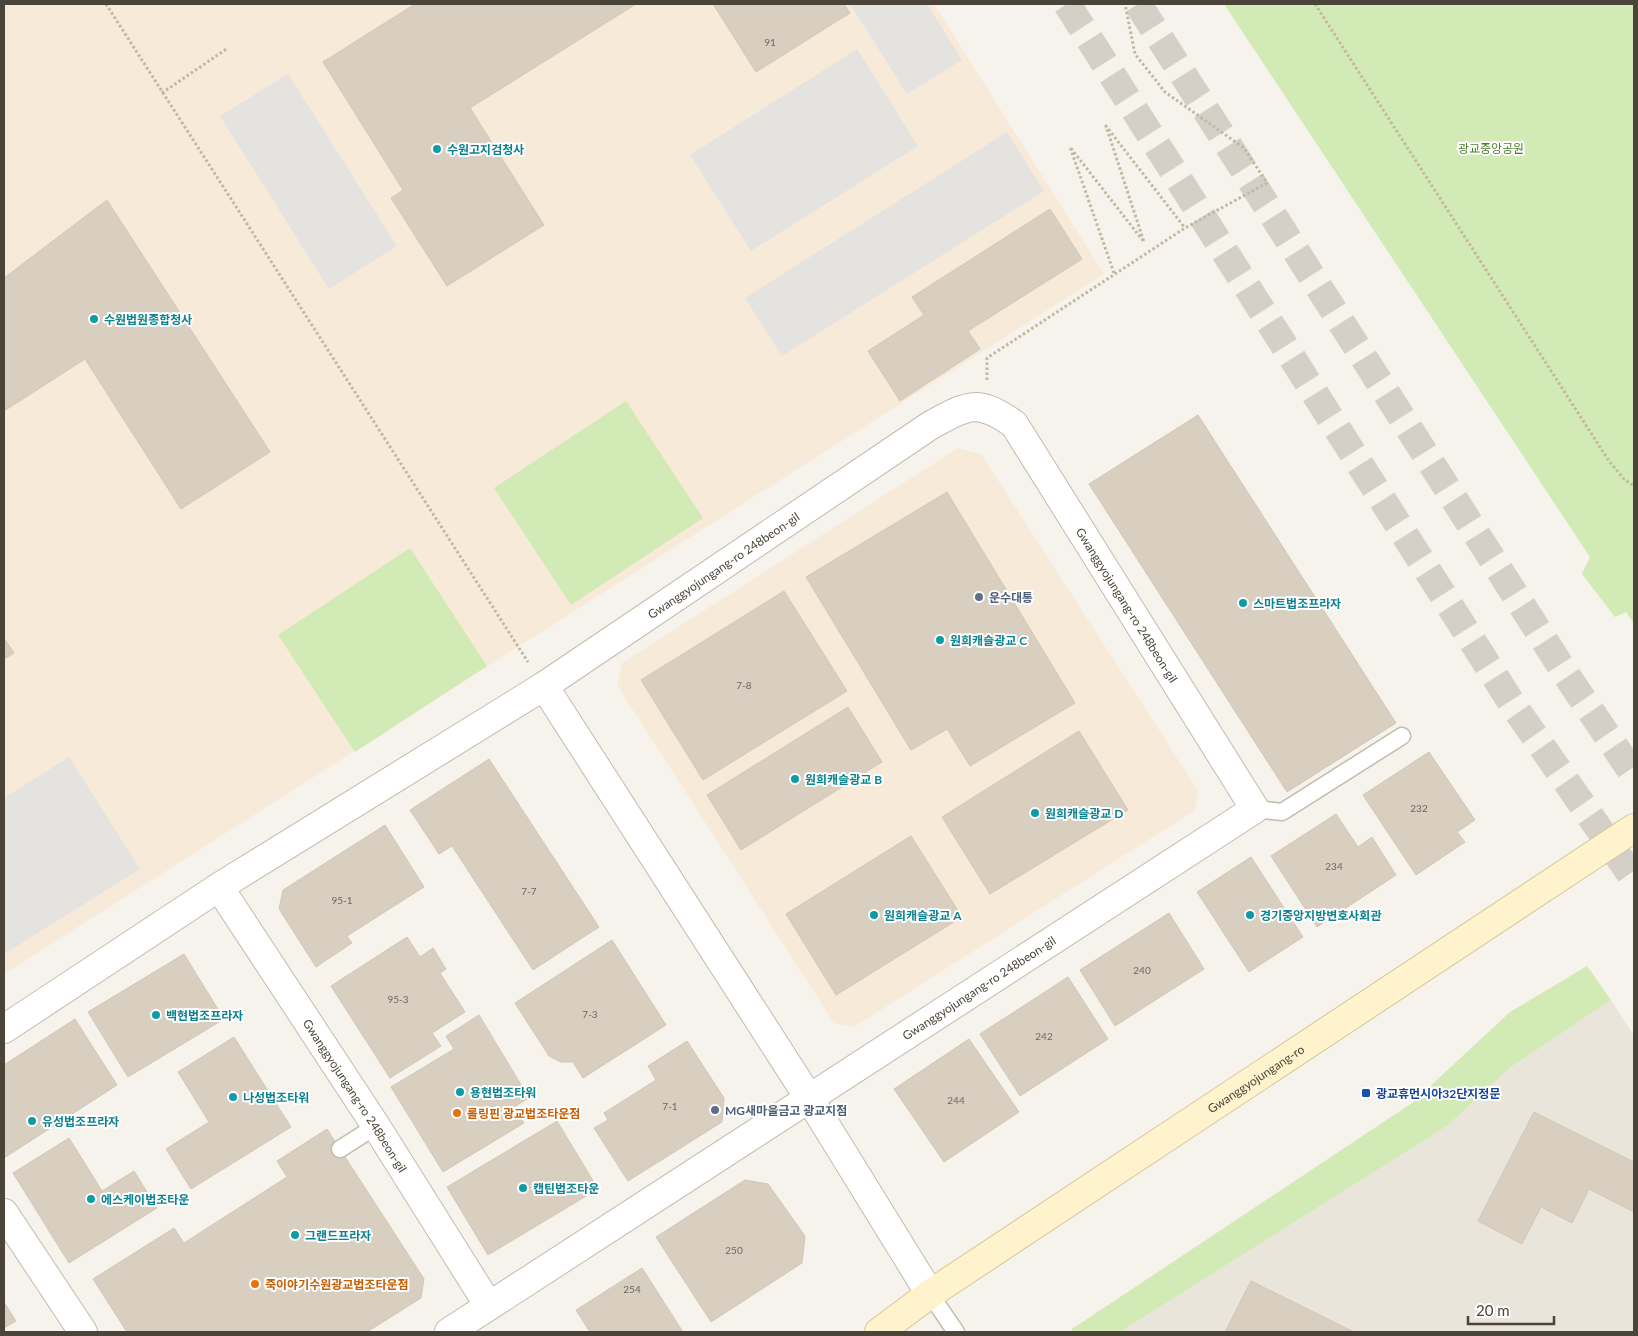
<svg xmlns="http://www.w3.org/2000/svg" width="1638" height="1336" font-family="Lato,'Noto Sans KR',sans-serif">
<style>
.residential{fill:#eae5da}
.commercial{fill:#f7ead8}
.green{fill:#d2eab5}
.parking{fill:#e5e3e0}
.building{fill:#d8cfc1;stroke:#d3c7b4}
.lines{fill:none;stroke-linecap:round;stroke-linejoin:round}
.motorway-tunnel{stroke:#d4d0c8;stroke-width:28;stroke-dasharray:28 14;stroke-linecap:butt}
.service-casing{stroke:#c2bbae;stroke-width:19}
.minor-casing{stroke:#c2bbae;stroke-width:30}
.secondary-casing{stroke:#d6c79b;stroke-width:30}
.path{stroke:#c4b79f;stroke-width:3;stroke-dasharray:2.5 2.5;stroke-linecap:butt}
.service{stroke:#fff;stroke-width:16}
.minor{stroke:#fff;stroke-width:28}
.secondary{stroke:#fff3cd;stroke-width:28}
.culture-dot{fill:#0f9aa8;stroke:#fff;stroke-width:2}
.service-dot{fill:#5c6f8a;stroke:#fff;stroke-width:2}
.transit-dot{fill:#1a4fb4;stroke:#fff;stroke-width:2}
.food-dot{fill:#e8710a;stroke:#fff;stroke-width:2}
.labels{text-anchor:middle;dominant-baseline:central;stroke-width:4;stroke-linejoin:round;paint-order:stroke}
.number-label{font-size:10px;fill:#6e675b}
.park-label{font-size:12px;fill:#4a7f2a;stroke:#fff}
.culture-label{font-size:12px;font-weight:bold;fill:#0d838f;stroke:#fff;text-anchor:start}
.street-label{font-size:12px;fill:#4b4439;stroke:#fff}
.service-label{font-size:12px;font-weight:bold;fill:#4e5e75;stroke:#fff;text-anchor:start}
.transit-label{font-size:12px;font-weight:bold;fill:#164399;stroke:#fff;text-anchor:start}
.food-label{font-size:12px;font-weight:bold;fill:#c56008;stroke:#fff;text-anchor:start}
</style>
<rect width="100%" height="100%" fill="#f6f3ec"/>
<path class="residential" d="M1611,1000L1634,1036V1332H1120L1447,1126L1511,1067Z"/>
<path class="commercial" d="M4,4H934L1104,274L4,974Z
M958,448L981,454L1199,792L1194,811L854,1027L834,1023L617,685L622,663Z"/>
<path class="green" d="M1224,4H1634V624L1626,612L1615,617L1582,574L1590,557Z
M626,401L703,518L571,605L494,488Z
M410,548L487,666L355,752L278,635Z
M1587,966L1611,1000L1511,1067L1447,1126L1120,1332H1072V1329L1412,1103L1510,1012Z"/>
<path class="parking" d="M850,4H927L962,60L907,94Z
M857,49L918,146L751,251L690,155Z
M288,74L397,246L329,289L220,116Z
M1007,132L1044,191L782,356L745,298Z
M69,757L140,869L4,954V798Z"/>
<path class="building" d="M415,4H636L470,108L544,225L447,286L391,198L403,190L323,62Z
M713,4H844L850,13L756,72Z
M107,200L270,452L181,509L85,359L4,411V278Z
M1050,209L1082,259L968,331L980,349L900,401L868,351L924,315L912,297Z
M1198,415L1396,723L1287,792L1089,484Z
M947,492L1075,703L970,766L947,729L911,750L806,577Z
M784,591L847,691L703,780L641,680Z
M4,638L14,653L4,659Z
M848,707L882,762L741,850L707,795Z
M1079,731L1128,810L990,894L942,817Z
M1429,752L1475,820L1457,832L1465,842L1416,875L1363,795Z
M489,759L599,927L533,970L452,846L439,854L410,810Z
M1336,814L1358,847L1372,837L1396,875L1317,927L1271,856Z
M385,825L424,887L347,936L352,943L316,967L279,909L283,890Z
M911,836L962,917L836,995L786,914Z
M1251,857L1303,937L1249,972L1197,892Z
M1169,913L1204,969L1115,1026L1080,970Z
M407,937L420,957L433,948L446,969L440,973L465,1012L432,1033L441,1046L390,1078L331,986Z
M612,940L666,1025L583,1078L573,1062H561L549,1056L515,1003Z
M184,954L224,1019L128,1077L88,1012Z
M1068,977L1108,1039L1020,1096L980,1034Z
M479,1015L529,1098L514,1107L524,1123L443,1172L391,1087L454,1049L446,1036Z
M75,1019L117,1085L4,1158V1065Z
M234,1037L291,1127L191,1189L166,1149L209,1122L178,1072Z
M969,1039L1019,1112L944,1162L894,1089Z
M687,1041L724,1098L722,1122L628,1181L594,1128L608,1120L604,1113L656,1080L648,1066Z
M1534,1112L1634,1162V1212L1589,1189L1572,1223L1541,1207L1522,1244L1478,1221Z
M557,1121L598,1189L488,1255L447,1187Z
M327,1129L424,1279L421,1298L367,1332H127L93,1279L174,1228L184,1243L287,1177L277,1161Z
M69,1138L102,1191L134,1171L157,1208L69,1263L13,1173Z
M745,1180L768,1184L805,1236L802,1263L711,1322L656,1237Z
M642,1268L683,1332H590L576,1310Z
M1251,1281L1354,1332H1225Z
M4,1302L16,1321L4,1328Z"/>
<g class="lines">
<path class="motorway-tunnel" d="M1067,4L1513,705L1634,879
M1138,4L1567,676L1634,775"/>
<g class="service-casing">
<path id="service" d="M1255,809L1282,812L1402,736
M340,1149L376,1126
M930,1294L956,1332"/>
</g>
<g class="minor-casing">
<g id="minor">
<path d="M544,686L809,1098L930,1294"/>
<path id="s1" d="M219,887L376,1126L489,1306"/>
<path id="s2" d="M4,1029L219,887L544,686L931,425C968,405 977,398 1014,424L1255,809L449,1332"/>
<path d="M4,1213L83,1332"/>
</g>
</g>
<g class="secondary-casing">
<g id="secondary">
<path id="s3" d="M879,1332L930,1294L1634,828"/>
</g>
</g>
<path class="path" d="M106,4L528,662
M1315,4L1609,461L1624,479L1634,486
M162,93L228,48
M1114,273L1070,147L1144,242L1106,126L1185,228
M987,380V358L1185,228L1267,183L1244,148L1165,92L1135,54L1125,4"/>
<use href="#service" class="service"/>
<use href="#minor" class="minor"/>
<use href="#secondary" class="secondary"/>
</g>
<g class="culture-dot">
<circle cx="437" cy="149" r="5"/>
<circle cx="94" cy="319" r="5"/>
<circle cx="1243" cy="603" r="5"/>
<circle cx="940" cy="640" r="5"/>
<circle cx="795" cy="779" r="5"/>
<circle cx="1035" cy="813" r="5"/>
<circle cx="874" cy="915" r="5"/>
<circle cx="1250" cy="915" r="5"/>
<circle cx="156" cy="1015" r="5"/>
<circle cx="460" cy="1092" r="5"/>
<circle cx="233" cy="1097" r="5"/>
<circle cx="32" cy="1121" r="5"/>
<circle cx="523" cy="1188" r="5"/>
<circle cx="91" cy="1199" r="5"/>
<circle cx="295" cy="1235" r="5"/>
</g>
<g class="service-dot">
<circle cx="979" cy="597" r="5"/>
<circle cx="715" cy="1110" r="5"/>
</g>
<rect class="transit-dot" x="1361" y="1088" width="10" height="10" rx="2.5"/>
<g class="food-dot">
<circle cx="457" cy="1113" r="5"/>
<circle cx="255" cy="1284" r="5"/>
</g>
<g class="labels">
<g class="number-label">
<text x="770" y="42">91</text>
<text x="744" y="685">7-8</text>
<text x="1419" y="808">232</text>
<text x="1334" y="866">234</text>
<text x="529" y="891">7-7</text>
<text x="342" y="900">95-1</text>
<text x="1142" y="970">240</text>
<text x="398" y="999">95-3</text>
<text x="590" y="1014">7-3</text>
<text x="1044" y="1036">242</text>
<text x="956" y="1100">244</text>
<text x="670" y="1106">7-1</text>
<text x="734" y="1250">250</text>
<text x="632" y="1289">254</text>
</g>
<g class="park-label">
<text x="1491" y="148">광교중앙공원</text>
</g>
<g class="culture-label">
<text x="447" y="149">수원고지검청사</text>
<text x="104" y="319">수원법원종합청사</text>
<text x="1253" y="603">스마트법조프라자</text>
<text x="950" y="640">원희캐슬광교 C</text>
<text x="805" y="779">원희캐슬광교 B</text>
<text x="1045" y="813">원희캐슬광교 D</text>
<text x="884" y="915">원희캐슬광교 A</text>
<text x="1260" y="915">경기중앙지방변호사회관</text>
<text x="166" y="1015">백현법조프라자</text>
<text x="470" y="1092">용현법조타워</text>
<text x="243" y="1097">나성법조타워</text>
<text x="42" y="1121">유성법조프라자</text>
<text x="533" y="1188">캡틴법조타운</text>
<text x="101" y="1199">에스케이법조타운</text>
<text x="305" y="1235">그랜드프라자</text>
</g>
<g class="street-label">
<text stroke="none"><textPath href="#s2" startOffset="856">Gwanggyojungang-ro 248beon-gil</textPath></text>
<text stroke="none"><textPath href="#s2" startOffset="1411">Gwanggyojungang-ro 248beon-gil</textPath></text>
<text transform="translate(979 988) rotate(-33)">Gwanggyojungang-ro 248beon-gil</text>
<text stroke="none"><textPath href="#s3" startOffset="454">Gwanggyojungang-ro</textPath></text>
<text stroke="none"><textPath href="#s1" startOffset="249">Gwanggyojungang-ro 248beon-gil</textPath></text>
</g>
<g class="service-label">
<text x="989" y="597">운수대통</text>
<text x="725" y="1110">MG새마을금고 광교지점</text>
</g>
<g class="transit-label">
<text x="1376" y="1093">광교휴먼시아32단지정문</text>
</g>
<g class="food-label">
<text x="467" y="1113">롤링핀 광교법조타운점</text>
<text x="265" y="1284">죽이야기수원광교법조타운점</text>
</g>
</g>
<rect width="1638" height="1336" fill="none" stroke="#4b4439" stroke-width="10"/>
<path d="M1468 1316v8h86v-8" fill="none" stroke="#4b4439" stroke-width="2.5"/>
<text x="1476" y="1316" font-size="15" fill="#4b4439" stroke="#ffffff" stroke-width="4" paint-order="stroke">20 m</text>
</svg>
